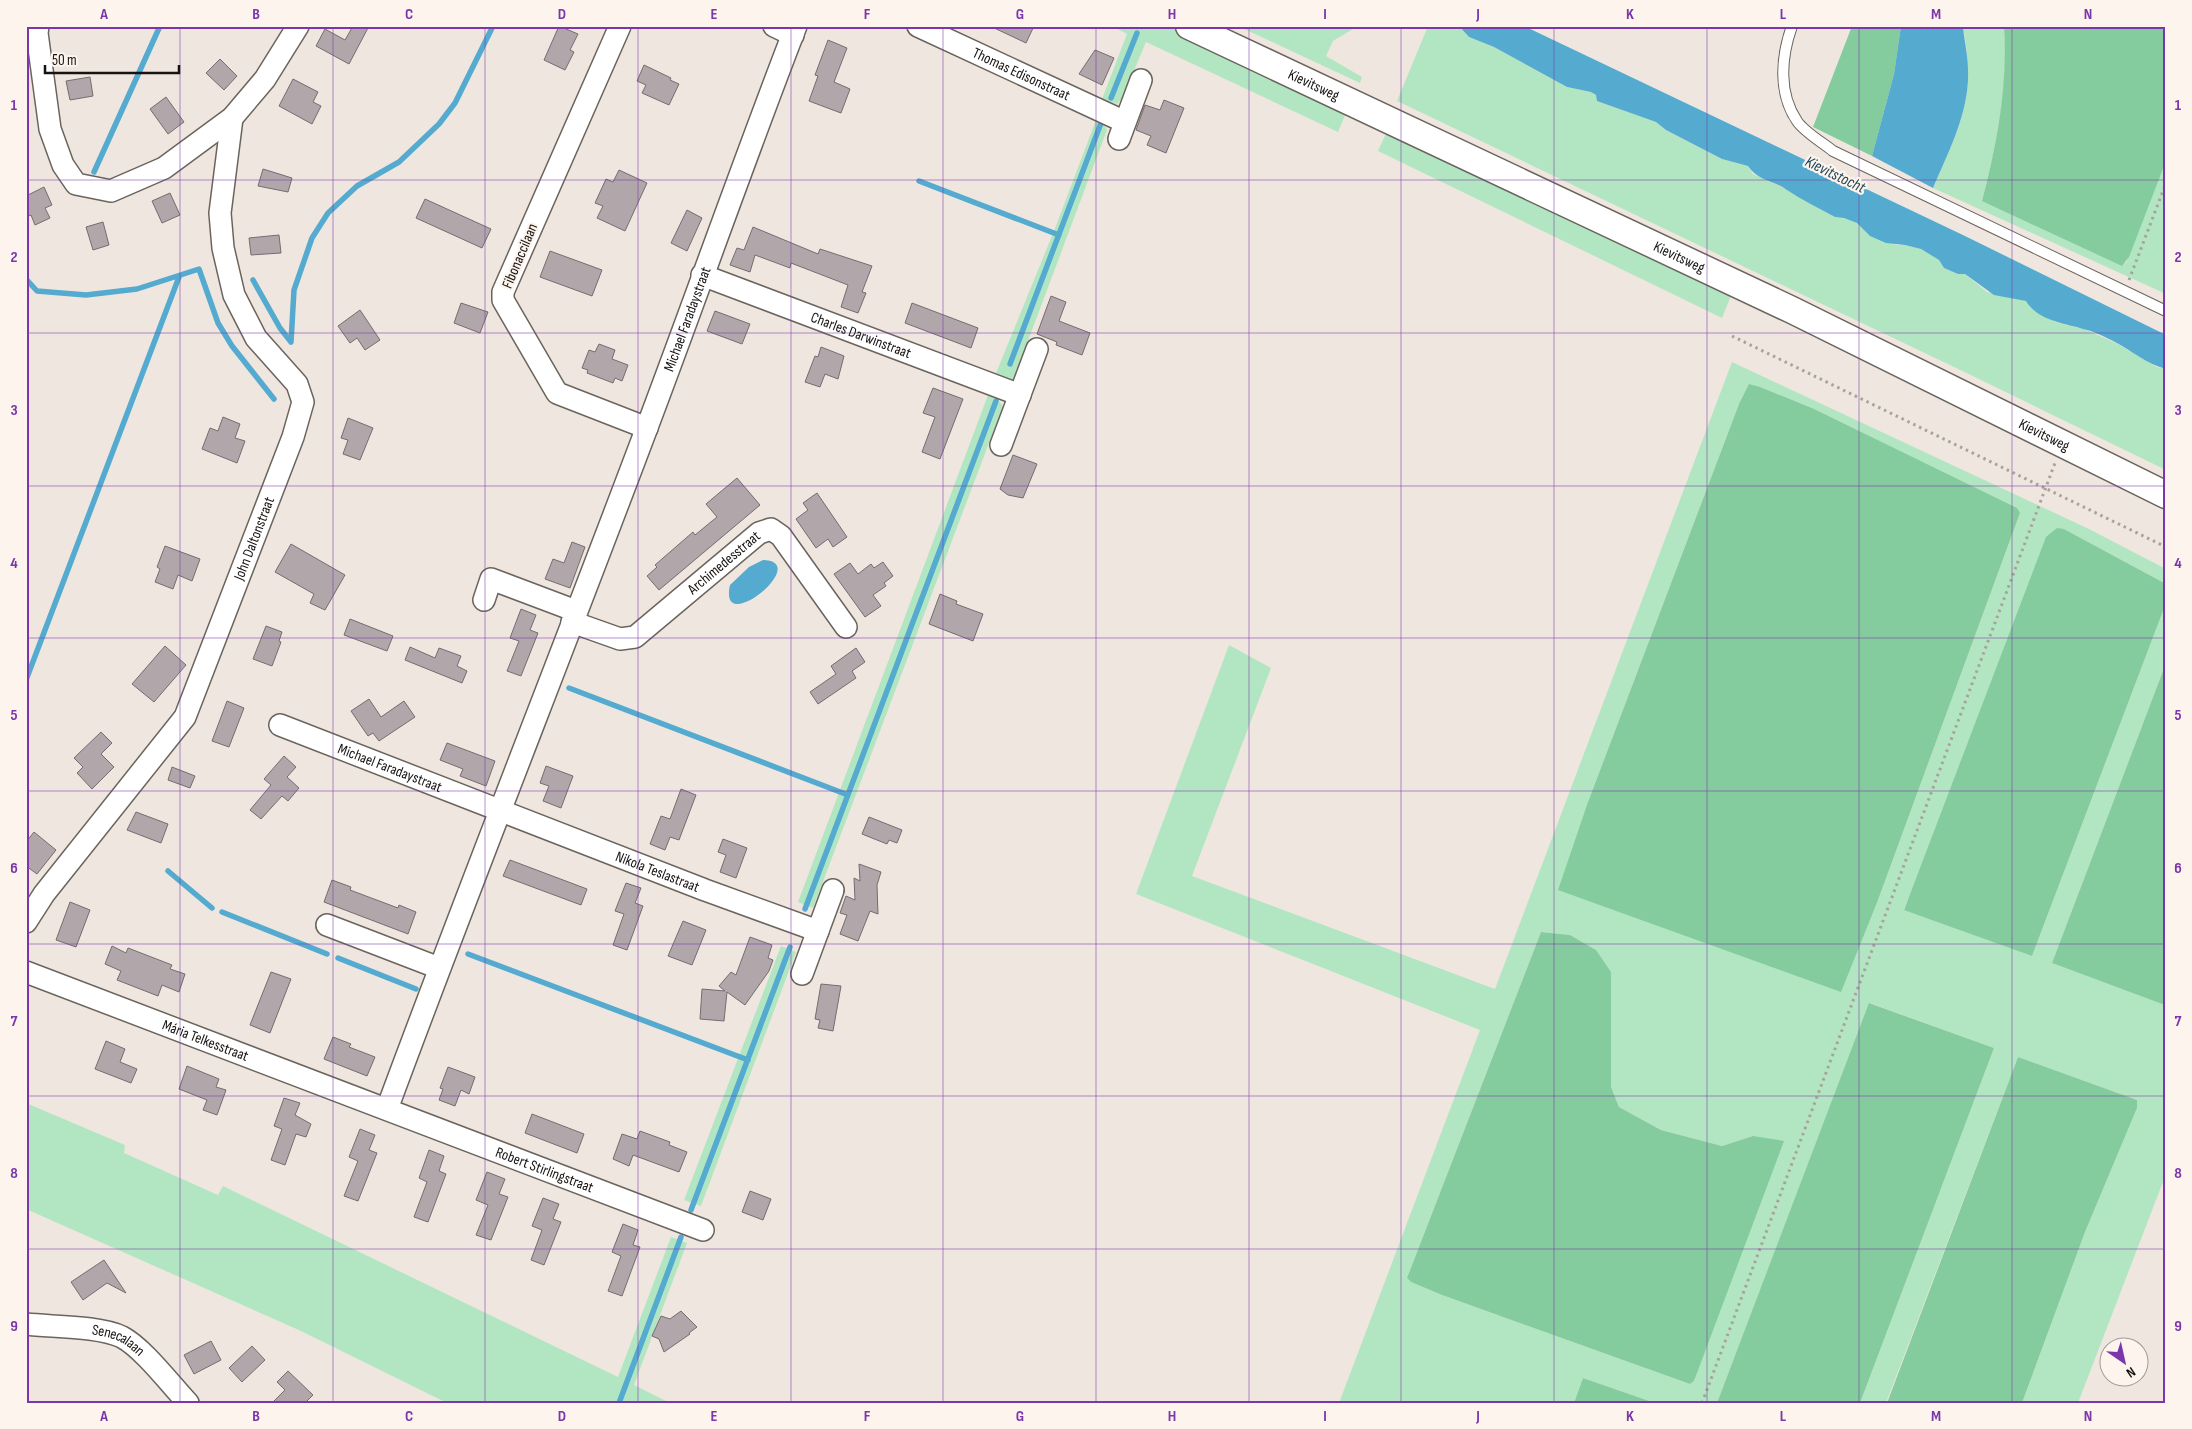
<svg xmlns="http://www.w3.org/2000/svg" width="2192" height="1429" font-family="'Sofia Sans Condensed',sans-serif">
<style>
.green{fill:#b2e6c2;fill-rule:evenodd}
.forest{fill:#84cc9d}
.water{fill:#55aad0}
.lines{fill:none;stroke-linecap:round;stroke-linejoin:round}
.stream{stroke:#55aad0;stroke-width:5.5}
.building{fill:#b1a6aa;stroke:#766c70}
.service-casing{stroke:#6a645d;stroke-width:12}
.minor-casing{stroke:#6a645d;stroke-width:24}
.tertiary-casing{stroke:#6a645d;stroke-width:29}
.path{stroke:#a8a29c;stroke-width:3;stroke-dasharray:2.5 4;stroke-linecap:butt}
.service{stroke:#fff;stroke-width:10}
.minor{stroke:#fff;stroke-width:21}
.tertiary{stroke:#fff;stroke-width:26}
.grid{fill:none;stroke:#7a36aa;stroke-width:1;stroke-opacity:0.55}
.labels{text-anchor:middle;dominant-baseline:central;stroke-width:4.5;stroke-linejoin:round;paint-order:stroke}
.street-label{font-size:15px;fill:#161311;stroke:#fdf5ed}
.water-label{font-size:16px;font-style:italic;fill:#204556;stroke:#fdf5ed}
.neatline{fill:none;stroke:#7a36aa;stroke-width:2}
.grid-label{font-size:16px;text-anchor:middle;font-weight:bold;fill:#7a36aa}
</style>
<rect width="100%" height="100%" fill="#efe7df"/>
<path class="green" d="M1112,26H1172L1348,108L1338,132L1146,42L1123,97L1117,104L1102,99L1127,34Z
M1238,26H1354L1353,29L1333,41L1326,56L1362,77L1360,83Z
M1428,26H1459L1469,37L1494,47L1567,87L1591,92L1596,95L1598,101L1656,122L1666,130L1722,159L1748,166L1753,174L1786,189L1835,217L1844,218L1857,223L1870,236L1897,245H1905L1921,249L1939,260L1944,268L1958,274H1965L1987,292L2026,301L2055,322L2084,329L2116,343L2157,367L2166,369V470L1954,367L1397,101Z
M1963,26H2004C2009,86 1997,144 1982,201L2126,263L2166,161V294L1933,188C1949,151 1970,111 1968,69C1968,55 1965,40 1963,26Z
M1096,120L1104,125L1107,130L1028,341L1032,343L1018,378L1012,381L994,378L1054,231Z
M1389,127L1733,291L1722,318L1378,151Z
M1732,362L2089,529L2166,569V584L2064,529L1904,909L2032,956L2166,603V663L2052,963L2166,1005V1174L2078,1403H2022L2085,1232L2137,1108V1100L2018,1057L1886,1403H1860L1994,1048L1870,1003L1717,1403H1655L1583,1378L1574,1403H1339L1480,1030L1136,894L1229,645L1271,668L1192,876L1495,989ZM1739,404L2020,513L1878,900L1588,802ZM1541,932L1570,935L1596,950L1610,1034L1611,1087L1619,1107L1661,1130L1722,1146L1753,1136L1701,1359L1694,1381L1690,1384L1442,1295L1411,1282L1407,1278Z
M988,395L998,400L1003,406L813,908L798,902Z
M781,946L796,952L701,1206L684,1200Z
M26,1103L125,1145L124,1153L218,1195L223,1186L618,1377L671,1237L687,1243L634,1385L670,1403H447L301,1331L26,1209Z"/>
<path class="forest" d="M1852,26H1901L1894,74L1872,156L1813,127Z
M2004,26H2166V161L2129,257L2122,266L1982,201C1997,144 2008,86 2004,26Z
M1749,384L1760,387L1814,409L2017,508L2020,513L1878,900L1841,992L1558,890L1588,802L1739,404Z
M2057,528L2064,529L2166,584V603L2032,956L1904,910L2046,537Z
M2166,663V1005H2165L2052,963Z
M1541,932L1570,935L1596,950L1611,972V1087L1619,1107L1661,1130L1722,1146L1753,1136L1784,1141L1694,1381L1690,1384L1442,1295L1411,1282L1407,1278Z
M1869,1003L1994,1048L1860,1403H1717Z
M2018,1057L2137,1100V1108L2085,1232L2022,1403H1887Z
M1583,1378L1655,1403H1574Z"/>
<path class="water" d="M1459,26H1524L1965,236L2166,335V369C2147,364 2132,351 2115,342C2105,337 2094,331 2083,329C2064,323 2038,321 2026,301L1994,295L1965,274H1958L1944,268L1939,260L1921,249L1905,245L1886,243L1870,236L1857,223L1844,218L1835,217C1819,208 1802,200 1787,190C1773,180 1758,181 1748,166L1722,159L1666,130L1656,122L1597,101L1596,95L1591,92L1567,87L1494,47L1469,37Z
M1901,26H1963C1964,40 1968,55 1968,69C1970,111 1949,151 1933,188L1872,156L1894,74Z
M763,560C813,561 718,639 730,585L749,567Z"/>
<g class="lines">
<path class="stream" d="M1111,98L1137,33
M94,172L160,26
M919,181L1059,235
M26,279L37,291L86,295L137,289L199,269L218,323L232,346L274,399
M253,280L280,328L291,342L294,290L312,238L328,213L357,186L399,162L439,124L455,103L493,26
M1010,364L1101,123
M26,680L179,277
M569,688L848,795
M168,871L212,908
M805,909L996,401
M222,912L327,954
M468,954L748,1060
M338,958L416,989
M691,1210L790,947
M619,1403L681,1237"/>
</g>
<path class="building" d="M353,26H369L349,64L316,46L325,29L345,40Z
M559,26L578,34L570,50L574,52L565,70L544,60Z
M990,26H1034L1026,43Z
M828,40L847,48L834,82L850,89L841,113L809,101L818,76L815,75Z
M1095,50L1114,58L1102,85L1079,74Z
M220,59L237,76L224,90L206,73Z
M644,65L671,78L670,80L679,84L669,105L642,93L646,85L637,81Z
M90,77L93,96L70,100L66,81Z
M293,79L318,92L313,102L321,106L312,124L279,106Z
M166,97L184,122L168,134L150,109Z
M1164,100L1184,108L1166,153L1147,145L1151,136L1136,130L1145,105L1160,110Z
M263,169L292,178L288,192L258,186Z
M619,170L647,183L625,231L597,218L603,206L595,203L606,179L613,182Z
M44,187L52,205L45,208L50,218L35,225L31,215L26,217V196Z
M170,193L180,215L162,223L152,201Z
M425,199L491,229L482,248L416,218Z
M687,210L702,218L687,251L671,243Z
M103,222L109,245L93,250L86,227Z
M753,227L818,254L820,249L872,266L862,292L866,293L858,313L841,307L848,285L791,263L790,268L755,255L750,272L730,265L737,248L744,250Z
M279,235L281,253L251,255L249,238Z
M550,251L602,270L592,296L540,277Z
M1051,296L1066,302L1059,321L1090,333L1082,355L1056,345L1057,342L1037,334Z
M461,303L488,312L480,333L454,323Z
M912,303L978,328L971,348L905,323Z
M360,310L380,340L365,350L357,338L350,343L338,326Z
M715,311L750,324L742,344L707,331Z
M599,344L615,350L612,359L628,365L622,381L615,378L613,383L587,373L588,370L582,368L589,350L595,352Z
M821,347L844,356L838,379L825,374L820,387L805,382L815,356L818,357Z
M933,388L963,399L940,459L922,452L935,417L923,413Z
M223,417L240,424L235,438L245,441L237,463L202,449L210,428L218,431Z
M348,418L373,428L360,460L343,454L348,440L341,438Z
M1013,455L1037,464L1023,498L1008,495L1000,489Z
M737,478L760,505L659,590L647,576L657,567L655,565L693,532L695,535L717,517L706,504Z
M817,493L847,537L833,547L828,539L816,548L796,519L808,510L803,503Z
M572,542L585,547L570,588L545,579L553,559L564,563Z
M291,544L345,575L325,610L310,603L314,594L275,572Z
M165,546L200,559L192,581L178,575L173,589L155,582L160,569L157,567Z
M883,562L893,576L884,583L886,586L873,595L881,606L865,617L834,574L850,563L858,574L871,564L874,568Z
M940,594L957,601L956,604L983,614L973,641L929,624Z
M521,609L536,615L530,630L538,633L521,676L507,671L519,641L510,638Z
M350,619L393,636L387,651L344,635Z
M266,626L282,632L279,641L281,642L272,666L253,659Z
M165,646L186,665L154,702L132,684Z
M410,647L435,658L439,648L461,656L457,666L467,671L462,683L405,660Z
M856,648L865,662L852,671L856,678L818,704L810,692L836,674L831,666Z
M369,699L381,717L404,701L415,717L379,741L373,733L368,736L351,711Z
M227,701L244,708L229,747L212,741Z
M101,732L112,743L101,754L114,767L92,789L77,773L83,767L74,758Z
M447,743L495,761L486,786L460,776L463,769L440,760Z
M284,756L296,767L287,777L299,788L288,801L282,796L261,819L250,810L271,785L264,779Z
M546,766L573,776L561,808L543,801L549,786L540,783Z
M172,767L195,776L190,788L168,780Z
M681,789L696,795L679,840L670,837L665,850L650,844L661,816L670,819Z
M136,812L168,824L161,843L127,830Z
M869,817L902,830L897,843L889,840L887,844L862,834Z
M34,832L56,850L37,874L26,866V842Z
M723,839L747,848L736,878L720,872L726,855L718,852Z
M510,860L587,889L581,905L503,876Z
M859,864L881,872L877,885L878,914L870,911L858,941L840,934L847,915L840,913L846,896L855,900L854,878L860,881Z
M332,880L351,887L350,890L398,908L399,905L416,912L408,934L324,902Z
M626,883L641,888L635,903L643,906L627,950L613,945L624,914L615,911Z
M70,902L90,910L76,947L56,940Z
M683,921L706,930L692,965L668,956Z
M750,937L772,945L768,958L773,960L769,971L745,1005L727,992L724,1021L700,1019L702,989L725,991L719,986L731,972L736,975Z
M112,946L126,953L128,948L172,965L170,969L185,974L179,992L162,985L158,996L117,980L121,971L105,964Z
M271,972L291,979L270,1033L250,1025Z
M821,984L841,986L833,1031L818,1028L820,1020L815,1019Z
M333,1037L351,1044L349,1047L375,1057L367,1076L324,1059Z
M106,1041L125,1049L120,1062L137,1069L131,1083L95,1069Z
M187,1066L219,1079L216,1087L226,1090L217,1115L203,1110L207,1100L179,1089Z
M448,1067L475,1077L469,1094L461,1090L455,1106L439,1100L443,1089L440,1088Z
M284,1098L300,1103L295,1115L311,1124L306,1137L296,1134L285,1165L271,1160L282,1129L274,1126Z
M532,1114L584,1134L577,1153L525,1133Z
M360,1129L375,1135L369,1150L377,1153L358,1201L344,1196L358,1161L349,1157Z
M640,1131L670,1142L669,1145L687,1152L679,1172L633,1155L629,1166L613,1159L622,1134L637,1139Z
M429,1150L444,1156L439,1171L446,1174L428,1222L414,1217L427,1182L419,1178Z
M487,1172L505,1179L499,1194L508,1197L491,1240L476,1235L488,1205L476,1200Z
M750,1191L771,1199L763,1220L742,1212Z
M543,1198L559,1204L553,1219L561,1222L544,1265L531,1260L542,1230L532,1226Z
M623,1224L638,1230L633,1245L640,1247L622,1296L608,1291L621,1256L612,1252Z
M104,1260L126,1293L107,1283L83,1300L71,1282Z
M681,1311L697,1327L689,1333L690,1334L664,1352L659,1339L652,1336L661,1316L670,1319Z
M211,1341L221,1360L194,1374L184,1355Z
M252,1346L265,1360L242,1382L229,1368Z
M288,1371L313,1395L305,1403H272L285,1390L277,1382Z"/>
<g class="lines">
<g class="service-casing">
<path id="service" d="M1792,26C1781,57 1778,93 1797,121C1803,131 1823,143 1833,151L2166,311"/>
</g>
<g class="minor-casing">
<g id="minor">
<path d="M38,26L37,33L50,129L63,165L76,184L111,191L164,168L232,118L265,79L298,26"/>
<path d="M620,26L503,292V300L557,393L647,428"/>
<path d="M774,26L793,35"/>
<path id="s1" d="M918,26L1125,122"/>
<path d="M1119,139L1141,80"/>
<path id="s2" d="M702,275L1020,395"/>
<path d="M1001,445L1037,349"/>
<path d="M484,600L491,579L576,611"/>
<path id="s3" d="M572,622L620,639L635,637L759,533L771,529L781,536L846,627"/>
<path id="s4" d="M280,725L705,890L818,931"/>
<path id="s5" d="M26,922L44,894L185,717L293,437L303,402L297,384L256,338L234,295L223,248L220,213L232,118"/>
<path d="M327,925L439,968"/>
<path id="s6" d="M26,972L703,1230"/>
<path d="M802,974L833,890"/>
<path id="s7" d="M387,1109C471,882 561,656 646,430C697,295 744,160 796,26"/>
<path id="s8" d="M26,1324C53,1327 99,1326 122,1337C143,1348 171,1385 188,1403"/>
</g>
</g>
<g class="tertiary-casing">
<g id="tertiary">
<path id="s9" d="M1189,26L1792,310L2166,495"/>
</g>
</g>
<path class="path" d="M2129,280L2166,183
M1732,336L2166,547
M1702,1403L2055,463"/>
<use href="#service" class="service"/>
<use href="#minor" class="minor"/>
<use href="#tertiary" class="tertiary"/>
</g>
<path class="grid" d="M180,26V1403M333,26V1403M485,26V1403M638,26V1403M791,26V1403M943,26V1403M1096,26V1403M1249,26V1403M1401,26V1403M1554,26V1403M1707,26V1403M1859,26V1403M2012,26V1403M26,180H2166M26,333H2166M26,486H2166M26,638H2166M26,791H2166M26,944H2166M26,1096H2166M26,1249H2166"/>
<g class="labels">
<g class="street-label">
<text stroke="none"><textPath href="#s1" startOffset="114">Thomas Edisonstraat</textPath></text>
<text stroke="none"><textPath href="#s9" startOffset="138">Kievitsweg</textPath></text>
<text transform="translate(520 256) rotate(-67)">Fibonaccilaan</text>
<text stroke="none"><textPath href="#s9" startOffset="542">Kievitsweg</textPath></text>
<text stroke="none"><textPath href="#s7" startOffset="845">Michael Faradaystraat</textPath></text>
<text stroke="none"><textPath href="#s2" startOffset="170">Charles Darwinstraat</textPath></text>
<text stroke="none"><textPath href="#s9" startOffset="948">Kievitsweg</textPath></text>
<text stroke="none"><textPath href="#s5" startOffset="451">John Daltonstraat</textPath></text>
<text stroke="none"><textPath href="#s3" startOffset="182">Archimedesstraat</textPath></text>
<text stroke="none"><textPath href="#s4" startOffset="118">Michael Faradaystraat</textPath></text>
<text stroke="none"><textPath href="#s4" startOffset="405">Nikola Teslastraat</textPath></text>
<text stroke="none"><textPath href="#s6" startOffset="192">Mária Telkesstraat</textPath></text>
<text stroke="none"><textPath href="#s6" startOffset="555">Robert Stirlingstraat</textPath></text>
<text stroke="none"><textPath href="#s8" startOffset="95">Senecalaan</textPath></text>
</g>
<g class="water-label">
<text transform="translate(1835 175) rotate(26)">Kievitstocht</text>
</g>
</g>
<rect width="2192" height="1429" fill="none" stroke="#fdf5ed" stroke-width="55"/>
<g transform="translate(2124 1362) rotate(146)"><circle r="24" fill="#fdf5ed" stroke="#a19b95"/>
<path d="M0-4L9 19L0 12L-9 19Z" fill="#7a36aa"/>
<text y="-8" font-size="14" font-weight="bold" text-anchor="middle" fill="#161311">N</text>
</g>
<path d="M45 65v8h134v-8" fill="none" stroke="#161311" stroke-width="2.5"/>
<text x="52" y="65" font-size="15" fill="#161311" stroke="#fdf5ed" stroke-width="4" paint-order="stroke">50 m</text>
<rect x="28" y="28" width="2136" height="1374" class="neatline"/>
<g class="grid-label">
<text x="104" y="19">A</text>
<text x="256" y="19">B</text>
<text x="409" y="19">C</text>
<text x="562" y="19">D</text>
<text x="714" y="19">E</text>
<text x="867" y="19">F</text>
<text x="1020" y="19">G</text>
<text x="1172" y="19">H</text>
<text x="1325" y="19">I</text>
<text x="1478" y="19">J</text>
<text x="1630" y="19">K</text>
<text x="1783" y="19">L</text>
<text x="1936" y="19">M</text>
<text x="2088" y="19">N</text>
<text x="14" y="110">1</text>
<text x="2178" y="110">1</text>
<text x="14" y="262">2</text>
<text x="2178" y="262">2</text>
<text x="14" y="415">3</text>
<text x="2178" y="415">3</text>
<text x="14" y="568">4</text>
<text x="2178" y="568">4</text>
<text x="14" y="720">5</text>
<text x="2178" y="720">5</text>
<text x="14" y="873">6</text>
<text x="2178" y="873">6</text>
<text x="14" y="1026">7</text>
<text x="2178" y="1026">7</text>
<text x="14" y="1178">8</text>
<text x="2178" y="1178">8</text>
<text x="14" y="1331">9</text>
<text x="2178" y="1331">9</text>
<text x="104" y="1421">A</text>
<text x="256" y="1421">B</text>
<text x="409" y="1421">C</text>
<text x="562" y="1421">D</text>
<text x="714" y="1421">E</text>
<text x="867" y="1421">F</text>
<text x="1020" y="1421">G</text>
<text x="1172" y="1421">H</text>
<text x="1325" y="1421">I</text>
<text x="1478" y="1421">J</text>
<text x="1630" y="1421">K</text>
<text x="1783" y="1421">L</text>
<text x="1936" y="1421">M</text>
<text x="2088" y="1421">N</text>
</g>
</svg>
